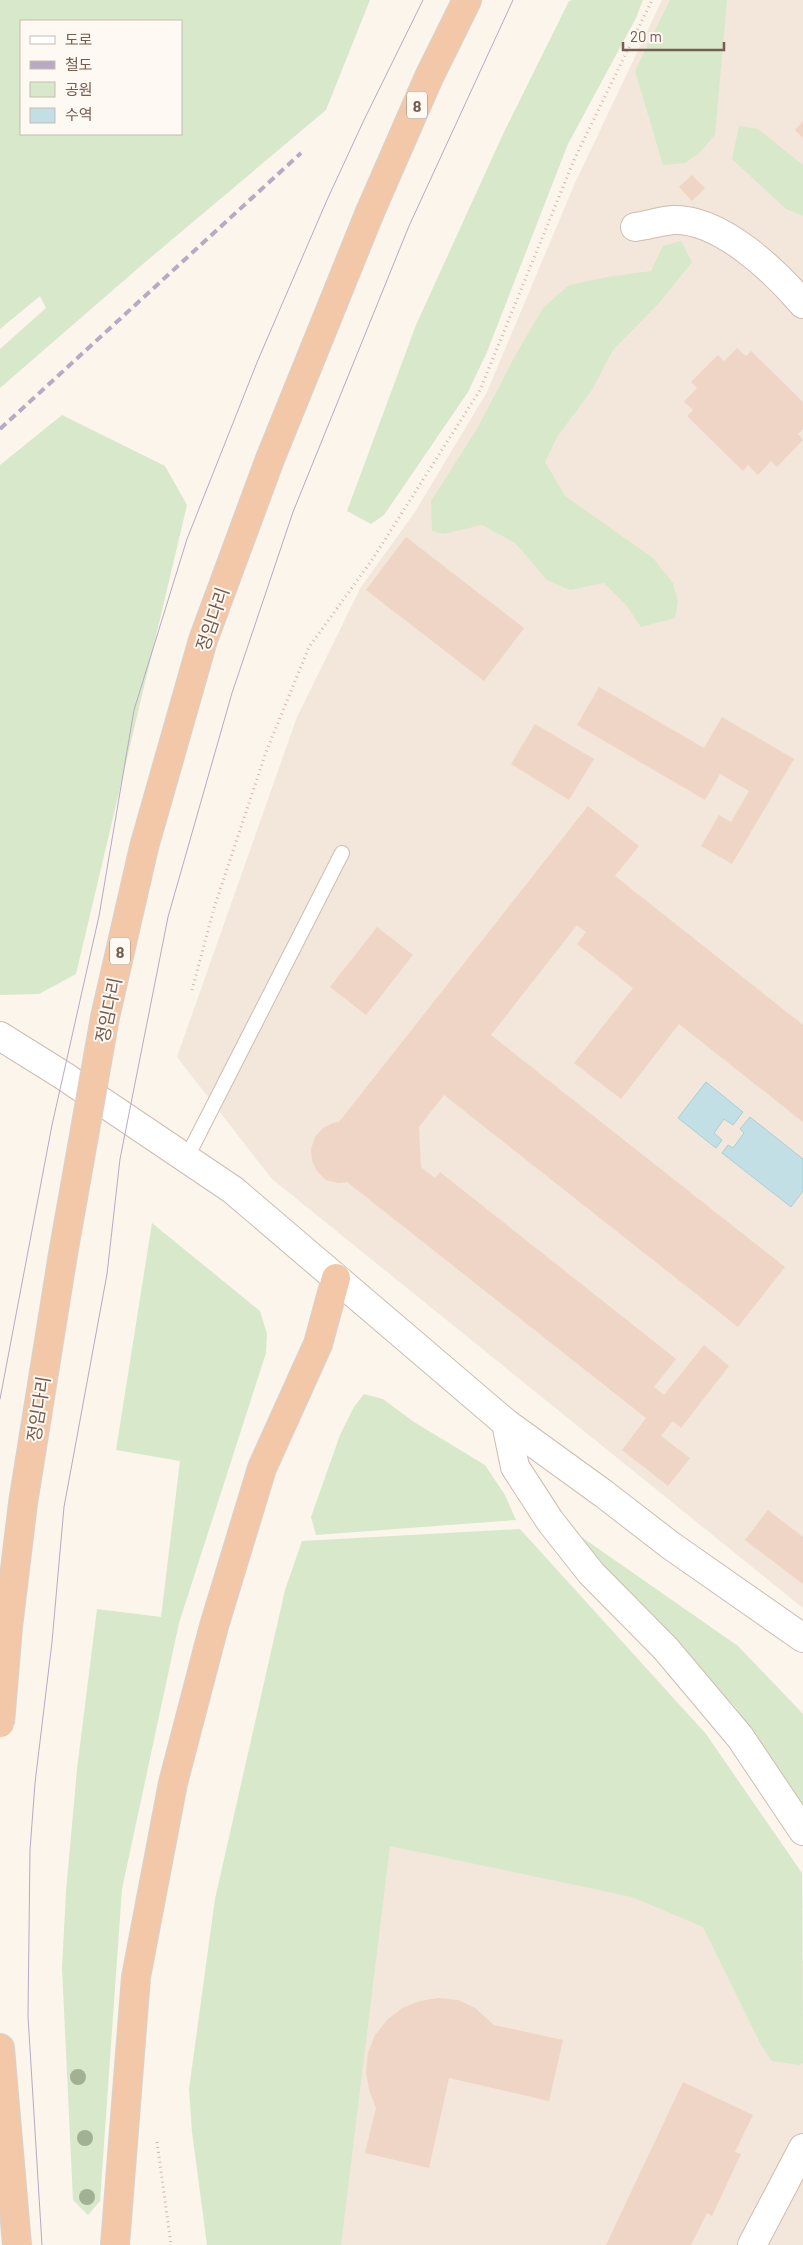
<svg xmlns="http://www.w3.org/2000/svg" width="803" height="2245" font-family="Barlow,'Noto Sans KR',sans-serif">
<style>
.residential{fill:#f2e7da}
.green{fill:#d7e9ca;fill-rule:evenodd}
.water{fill:#c1dfe4;stroke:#a8cfd5}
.building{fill:#efd5c5}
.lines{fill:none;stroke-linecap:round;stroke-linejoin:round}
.service-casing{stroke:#cdbdb2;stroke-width:16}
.minor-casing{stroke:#cdbdb2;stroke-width:30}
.tertiary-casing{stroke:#cdbdb2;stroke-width:30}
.trunk-casing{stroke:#d8d2ce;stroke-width:30}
.path{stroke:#d4b8a8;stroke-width:3;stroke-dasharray:1 4;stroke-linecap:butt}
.service{stroke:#fff;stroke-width:14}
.minor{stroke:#fff;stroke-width:28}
.tertiary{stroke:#fff;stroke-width:28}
.trunk{stroke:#f2c8a9;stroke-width:28}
.tram{stroke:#b8a9c5;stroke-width:1}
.rail{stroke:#b8a9c5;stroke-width:4;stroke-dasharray:8 5;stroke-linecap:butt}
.trunk-bridge-casing{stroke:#d8d2ce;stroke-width:30;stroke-linecap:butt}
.trunk-bridge{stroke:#f2c8a9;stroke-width:28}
.tree{fill:#a1b192}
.labels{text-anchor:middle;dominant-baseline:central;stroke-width:4;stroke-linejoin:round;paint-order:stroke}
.shield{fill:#fef9f2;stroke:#9e8c81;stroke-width:1}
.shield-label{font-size:16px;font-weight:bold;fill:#755d50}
.street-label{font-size:18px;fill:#755d50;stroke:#fef9f2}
</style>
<rect width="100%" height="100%" fill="#fbf5ec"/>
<path class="residential" d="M662,0H803V1608L272,1179L177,1057L297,717L361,587L415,512L487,392L575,183Z
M359,1815L634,1868L803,1961V2245H323Z"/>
<path class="green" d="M0,0H370L326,110L143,264L0,388V349L46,308L40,296L0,329ZM21,21H181V134H21Z
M573,0H643L636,18L568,144L487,352L468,392L384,515L371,524L347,511L416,325L504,132L569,1Z
M670,0H727L715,135L698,154L685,163L663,165L635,71Z
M739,126L758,129L803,165V216L786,209L732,159Z
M681,241L692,262L660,302L613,350L592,390L557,437L545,462L565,496L653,558L673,583L678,602L675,618L641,627L626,605L604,583L570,590L547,580L515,543L482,525L443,534L432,531L431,501L477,429L515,356L543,308L569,285L607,277L651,271L663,246Z
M62,415L165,466L187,505L76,974L39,994L0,995V465Z
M152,1223L260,1311L267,1334L266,1353L179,1623L122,1889L100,2201L88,2215L73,2200L62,1968L66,1892L77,1769L97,1609L161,1617L180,1461L116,1450Z
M364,1394L383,1399L414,1422L485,1465L505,1495L516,1520L316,1535L311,1517L340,1435L354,1407Z
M520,1529L706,1734L802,1873L803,2063L799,2065L772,2061L761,2045L703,1927L632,1897L390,1846L341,2245H207L192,2132L189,2089L215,1899L285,1590L302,1541Z
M583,1538L738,1646L803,1714V1811L736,1708L574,1542Z"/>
<path class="water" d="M706,1082L743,1112L733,1125L724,1119L714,1133L722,1140L716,1148L678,1118Z
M750,1117L803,1159V1191L791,1207L722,1153L728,1145L733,1148L744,1133L740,1129Z"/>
<path class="building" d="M803,121V138L795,130Z
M692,175L705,188L692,201L679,187Z
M737,348L746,356L751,351L803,402V429L798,434L803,440L777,467L771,461L758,475L748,465L743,471L687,416L693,410L684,402L697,388L691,382L718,355L724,361Z
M406,537L524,628L484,681L366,590Z
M599,687L704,748L722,717L794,759L732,864L701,846L719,815L731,822L749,791L720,774L705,800L577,725Z
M535,724L594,759L569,800L511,764Z
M588,806L639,846L615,876L803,1025V1122L679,1024L621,1099L574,1063L633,988L577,944L586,932L577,925L491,1035L785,1267L738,1327L444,1095L419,1127L421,1167L435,1178L440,1172L676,1359L654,1387L664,1395L704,1345L729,1366L681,1428L673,1421L661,1436L690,1458L668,1486L622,1450L646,1418L347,1182L338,1183L326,1180L317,1171L312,1161L311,1149L315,1137L323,1128L333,1123L339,1122Z
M377,927L413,955L366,1015L330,987Z
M768,1510L803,1537V1584L745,1540Z
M438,1998L458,2000L475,2008L494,2025L563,2040L549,2101L449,2078L429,2168L365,2153L376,2108L369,2090L366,2072L368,2053L375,2035L387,2020L402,2008L420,2001Z
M683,2082L753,2115L735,2152L741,2154L712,2216L707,2213L691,2245H606Z"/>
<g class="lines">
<g class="service-casing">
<path id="service" d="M186,1159L342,853"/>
</g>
<g class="minor-casing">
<path id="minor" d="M635,227C648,225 661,221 673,220C720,218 775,271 803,304
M506,1423L515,1467L550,1521L591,1573L666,1649L740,1737L803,1831
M752,2245L803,2148"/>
</g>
<g class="tertiary-casing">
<path id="tertiary" d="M0,1036L64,1076L233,1190L506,1423L604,1494L670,1545L803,1638"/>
</g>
<g class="trunk-casing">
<path id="trunk" d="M370,212L429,77L467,0
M0,2048L17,2245
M115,2245L136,1977L173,1783L214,1626L262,1468L318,1344L336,1278"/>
</g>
<path class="path" d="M192,990L214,908L266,752L309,647L372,560L480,390L574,160L652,0
M157,2142L171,2245"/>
<use href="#service" class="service"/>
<use href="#minor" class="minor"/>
<use href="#tertiary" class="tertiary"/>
<use href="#trunk" class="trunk"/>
<path class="tram" d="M0,1399L52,1125L99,916L134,710L187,539L258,360L327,200L364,120L423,0
M42,2245L28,2016L30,1850L35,1783L52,1642L64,1507L107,1274L120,1159L168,917L232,693L293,512L409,226L513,0"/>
<path class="rail" d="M0,429L301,153"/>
<g class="trunk-bridge-casing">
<path id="trunk-bridge" d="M0,1723L8,1627L23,1503L63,1254L105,1017L144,847L203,640L270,459L370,212"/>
</g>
<use href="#trunk-bridge" class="trunk-bridge"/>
</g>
<g class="tree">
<circle cx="78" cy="2077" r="8"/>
<circle cx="85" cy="2138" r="8"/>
<circle cx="87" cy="2197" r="8"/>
</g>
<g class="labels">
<g class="shield">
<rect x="407" y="91.5" width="20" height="27" rx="4"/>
<rect x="110" y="937.5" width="20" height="27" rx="4"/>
</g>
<g class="shield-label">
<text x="417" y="105">8</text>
<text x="120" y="951">8</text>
</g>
<g class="street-label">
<text transform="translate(212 619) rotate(-71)">정임다리</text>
<text transform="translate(108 1010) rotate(-78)">정임다리</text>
<text transform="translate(38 1409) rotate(-81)">정임다리</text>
</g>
</g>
<rect x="20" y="20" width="162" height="115" fill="#fef9f2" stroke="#c7bbb1"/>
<rect x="30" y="36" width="25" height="8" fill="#ffffff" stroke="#c7bbb1"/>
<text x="65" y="45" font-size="15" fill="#755d50">도로</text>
<rect x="30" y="61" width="25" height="8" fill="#b8a9c5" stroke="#c7bbb1"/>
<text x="65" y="70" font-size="15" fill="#755d50">철도</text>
<rect x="30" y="82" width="25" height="15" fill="#d7e9ca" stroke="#c7bbb1"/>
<text x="65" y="95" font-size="15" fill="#755d50">공원</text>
<rect x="30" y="108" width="25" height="15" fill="#c1dfe4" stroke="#c7bbb1"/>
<text x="65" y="120" font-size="15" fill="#755d50">수역</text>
<path d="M623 42v8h101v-8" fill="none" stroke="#755d50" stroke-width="2.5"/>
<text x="630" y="42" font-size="15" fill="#755d50" stroke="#fef9f2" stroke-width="4" paint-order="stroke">20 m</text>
</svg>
